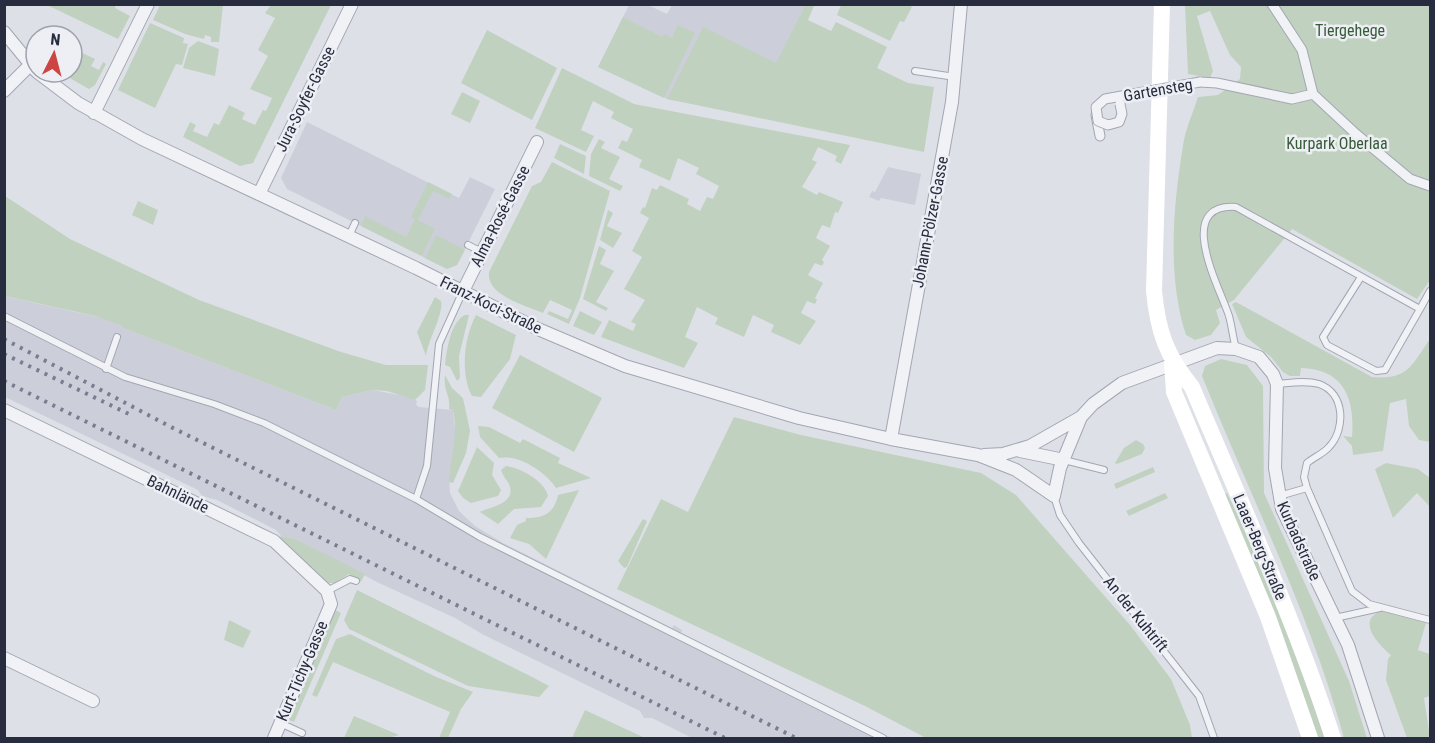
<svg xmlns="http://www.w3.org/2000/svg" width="1435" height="743" font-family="'Roboto Condensed',sans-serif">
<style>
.built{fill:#cccfda}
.green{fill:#c1d1bf}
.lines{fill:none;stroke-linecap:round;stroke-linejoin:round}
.service-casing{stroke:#a3a6b2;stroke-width:8}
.pedestrian-casing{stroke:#a3a6b2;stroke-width:11}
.minor-casing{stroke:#a3a6b2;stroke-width:14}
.service{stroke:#f1f2f6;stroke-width:6}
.pedestrian{stroke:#f1f2f6;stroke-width:9}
.minor{stroke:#f1f2f6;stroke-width:12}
.secondary{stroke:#fff;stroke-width:16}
.rail{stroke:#787d91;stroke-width:4;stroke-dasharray:3 6;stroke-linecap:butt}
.pedestrian-bridge-casing{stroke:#a3a6b2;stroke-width:11;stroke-linecap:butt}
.pedestrian-bridge{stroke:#f1f2f6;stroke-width:9}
.labels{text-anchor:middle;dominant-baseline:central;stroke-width:5;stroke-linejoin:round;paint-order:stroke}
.park-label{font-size:16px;fill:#355a35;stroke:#edeff5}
.street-label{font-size:16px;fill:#272c3e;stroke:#edeff5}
</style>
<rect width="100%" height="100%" fill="#dee0e8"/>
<path class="built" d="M629,5H648L667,14L672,5H806L751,115L667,99L598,67Z
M307,122L459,198L470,177L495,189L457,265L447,269L287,189L281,178Z
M888,167L921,174L915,205L881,198L879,201L869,197L872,191L875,192Z
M4,296L107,319L124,326L123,328L336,410L342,397L373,390L409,397L417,401L416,405L419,407L453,410L456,439L449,476L450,493L459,511L475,526L503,543L672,628L674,625L682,630L681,633L892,738H692L652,718H644L640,711L482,634L455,618L379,583L295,539L281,536L276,530L217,500L202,496L198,490L5,397Z"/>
<path class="green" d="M806,4L818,5L814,6L808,20L831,31L836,22L887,47L877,68L908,83L934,87L924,152L667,99L703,27L776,63Z
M906,4L912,7L904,22L900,21L890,41L837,15L841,5Z
M47,5H116L115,8L130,16L118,39Z
M160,5H223L219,42H211V37L205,35L204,39L185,34L153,20Z
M271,5H331L253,163L240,166L183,137L190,122L196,125L193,131L207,137L214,123L219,125L229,105L245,113L242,119L255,125L263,110L266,111L272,98L250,89L268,56L258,50L275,18L265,13Z
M1185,5H1430V280L1417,299L1292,229L1234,300L1216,310L1220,323L1211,335L1195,340L1186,335C1167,277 1173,206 1183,146C1185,130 1193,113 1198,97L1218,95L1240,79L1241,67L1230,55L1210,11L1197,16L1213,71L1210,78L1188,74Z
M623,17L662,37L664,34L672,38L678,25L695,33L664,98L598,67Z
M150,23L184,38L183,43L188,44L182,65L176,64L155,108L118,90Z
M487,30L557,68L532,120L461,83Z
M198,41L219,49L215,76L183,68L189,48Z
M72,48L95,59L91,66L99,70L103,62L106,64L95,85L89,89L59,72H72Z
M562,68L634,104L850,145L841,164L835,161L837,156L818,147L812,160L817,162L802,187L817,195L819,192L843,202L838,213L835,212L830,228L822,225L816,238L830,246L822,260L824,262L822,266L815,263L808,275L823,283L815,298L817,300L815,304L807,301L801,313L816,321L800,345L771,332L774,325L753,315L744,337L715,324L718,318L697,307L685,337L698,343L684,368L601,337L609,320L633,331L636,324L631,322L645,300L624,289L642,257L632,251L649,218L640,213L643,207L645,208L652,188L657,190L660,185L689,199L687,204L700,211L707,197L713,199L719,186L696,174L699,168L678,158L670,181L639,167L642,160L618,148L622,140L627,142L633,129L611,118L614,112L593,101L581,130L594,136L586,152L535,128Z
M462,92L480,101L470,123L451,114Z
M599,139L605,142L601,148L620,157L609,179L623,186L620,191L589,176L591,154Z
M560,144L586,156L584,174L554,158Z
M552,162L610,191L580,298L569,324L547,314L549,311L568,319L572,310L550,300L543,313C525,305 486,296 489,272L532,186L541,182Z
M428,182L452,194L449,199L433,191L418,220L435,229L422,256L361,226L365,216L406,237L415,219L411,217Z
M5,196L70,239L199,300L341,352L386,365H428L425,390L415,400L387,391L373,390L342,397L336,410L123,328V326L95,316L5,296Z
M138,201L158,210L153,225L132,215Z
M608,210L613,213L607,226L622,233L613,248L600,240Z
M436,235L465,250L457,265L447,269L425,258Z
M599,246L606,250L600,264L614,271L596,302L608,308L606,311L583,299Z
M435,297L441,301C444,314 428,340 426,356L417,332Z
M1236,302L1372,377C1408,380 1411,366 1430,339V442L1419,440L1409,426L1406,399L1390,403L1383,451L1353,455L1352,446L1343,436L1352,437C1355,400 1345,369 1301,368L1300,376H1290L1283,372L1271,357L1246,337L1232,304Z
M580,311L602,322L594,335L573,326Z
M465,315H469L459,356L460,378L457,381L450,367L445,365C447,350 450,322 465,315Z
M476,315L516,335L510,359L481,397L472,396C460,374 464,337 476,315Z
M520,355L602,398L574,452L492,408Z
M1221,359L1247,365L1263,386L1264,493L1349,681L1367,738H1344C1310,613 1250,496 1202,376L1205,366Z
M445,375L452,388L463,398L470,431L466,453L453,483L449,482V476C452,453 458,433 453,410L449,409C451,396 443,391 445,375Z
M734,417L801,435L981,473L1016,495L1130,625L1171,679L1190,725L1192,738H926L865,706L617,589L661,499L688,512Z
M478,426L489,427L520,443L523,439L560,458L558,463L591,478L556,488C546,472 518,454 499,458L480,437Z
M1136,440L1143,444L1145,448L1142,454L1117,464L1115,463L1124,448Z
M477,447L494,463L492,475L501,490L498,496L471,503L463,498L458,491Z
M1386,463L1418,469L1430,478V507L1417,493L1393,518L1375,469Z
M506,466C520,468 545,481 548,496L541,507L514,509L498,524L480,512C491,506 517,504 509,484C506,479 503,476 501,470Z
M1153,467L1155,472L1116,489L1114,484Z
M579,490L546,559L529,544L510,538L517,525L526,521V518C543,518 554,514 558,495Z
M1165,493L1168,498L1129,516L1126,511Z
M1227,493C1266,572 1297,655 1325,738H1318L1280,627L1224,494Z
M643,519L647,521L627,567L624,568L618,561Z
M281,536L295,539L365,574L361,582L349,574L335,583H328L279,539Z
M357,590L536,679L549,686L539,697L468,686L349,629L344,620Z
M333,609L341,613L294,722L286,719Z
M1381,611L1426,623L1418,650L1430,654V696L1424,698L1430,738H1407L1386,680L1388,659L1391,655C1380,646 1355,621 1381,611Z
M229,620L251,631L243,648L224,640Z
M350,634L434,676L473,692L461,709L448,738H439L450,712L333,662L317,697L312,695L336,639Z
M585,710L645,738H572Z
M354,716L399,735L388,738H344Z"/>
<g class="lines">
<g class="service-casing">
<path id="service" d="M915,71L955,77
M349,236L355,223
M468,245L482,252
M1361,277L1323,337L1327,345L1376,371L1385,370L1420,309
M4,316L125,377L214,404L264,423L416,499L480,537L883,738
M1236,349C1233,338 1232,327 1229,316C1220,288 1173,203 1236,207L1420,309L1430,291
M106,369L117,337
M1277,384C1290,383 1306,380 1319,384C1345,393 1346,429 1329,447C1323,454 1314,457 1307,463L1304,477L1307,488L1352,591L1369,604L1430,620
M1064,460L1104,470
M1054,496L1060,515L1079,543L1199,696L1214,738
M1279,496L1307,488
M416,499L427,466L439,344L463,291
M327,591L350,579L356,581
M1335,618L1380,608
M280,723L302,733"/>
</g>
<g class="pedestrian-casing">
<path id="pedestrian" d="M1272,4L1302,50L1313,94L1356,134L1410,179L1430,186
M1200,82L1217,83L1292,99L1313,94
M1096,115L1100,136"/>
</g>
<g class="minor-casing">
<path id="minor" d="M4,32L36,71
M37,72L78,103L142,139L416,268L538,329L625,366L799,418L891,439L978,455L1016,470L1054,496L1060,468L1081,417
M4,91L29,66
M94,113L148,4
M259,194L352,4
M463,291L537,142
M4,410L274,541L327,591L331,604L274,738
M891,439L952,102L961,4
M1020,451L1064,460
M984,455L1003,454L1030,446L1081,417L1093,404L1122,383L1217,348L1236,349L1259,357L1273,374L1277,384L1275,468L1282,509L1348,645L1378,738
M4,658L93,701"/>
</g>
<use href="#service" class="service"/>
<use href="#pedestrian" class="pedestrian"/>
<use href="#minor" class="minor"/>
<path class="secondary" d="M1162,4L1154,291C1158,332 1166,355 1192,387C1241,503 1294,618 1333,738
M1172,363L1174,392L1268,617L1310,738"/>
<path class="rail" d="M4,339L171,427L796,738
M4,354L131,415
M4,381L725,738"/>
<g class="pedestrian-bridge-casing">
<path id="pedestrian-bridge" d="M1120,104L1122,114L1119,122L1108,125L1098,121L1096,107L1105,99L1200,82"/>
</g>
<use href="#pedestrian-bridge" class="pedestrian-bridge"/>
</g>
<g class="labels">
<g class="park-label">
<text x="1350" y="30">Tiergehege</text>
<text x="1337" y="143">Kurpark Oberlaa</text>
</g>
<g class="street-label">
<text transform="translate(1158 90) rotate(-10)">Gartensteg</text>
<text transform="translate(305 99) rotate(-64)">Jura-Soyfer-Gasse</text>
<text transform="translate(500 216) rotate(-63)">Alma-Rosé-Gasse</text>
<text transform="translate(930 222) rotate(-79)">Johann-Pölzer-Gasse</text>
<text transform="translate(491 305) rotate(26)">Franz-Koci-Straße</text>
<text transform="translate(178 494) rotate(26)">Bahnlände</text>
<text transform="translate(1299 541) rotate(66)">Kurbadstraße</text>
<text transform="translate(1260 547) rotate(67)">Laaer-Berg-Straße</text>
<text transform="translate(1136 614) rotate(51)">An der Kuhtrift</text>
<text transform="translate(302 671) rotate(-67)">Kurt-Tichy-Gasse</text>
</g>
</g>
<rect width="1435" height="743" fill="none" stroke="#272c3e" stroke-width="12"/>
<g transform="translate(54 54) rotate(6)"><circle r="28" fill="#edeff5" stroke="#9ea1ac" stroke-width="1.5"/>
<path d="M0-4.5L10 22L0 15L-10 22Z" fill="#cd4543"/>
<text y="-9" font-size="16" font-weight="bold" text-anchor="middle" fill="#272c3e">N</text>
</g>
</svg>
